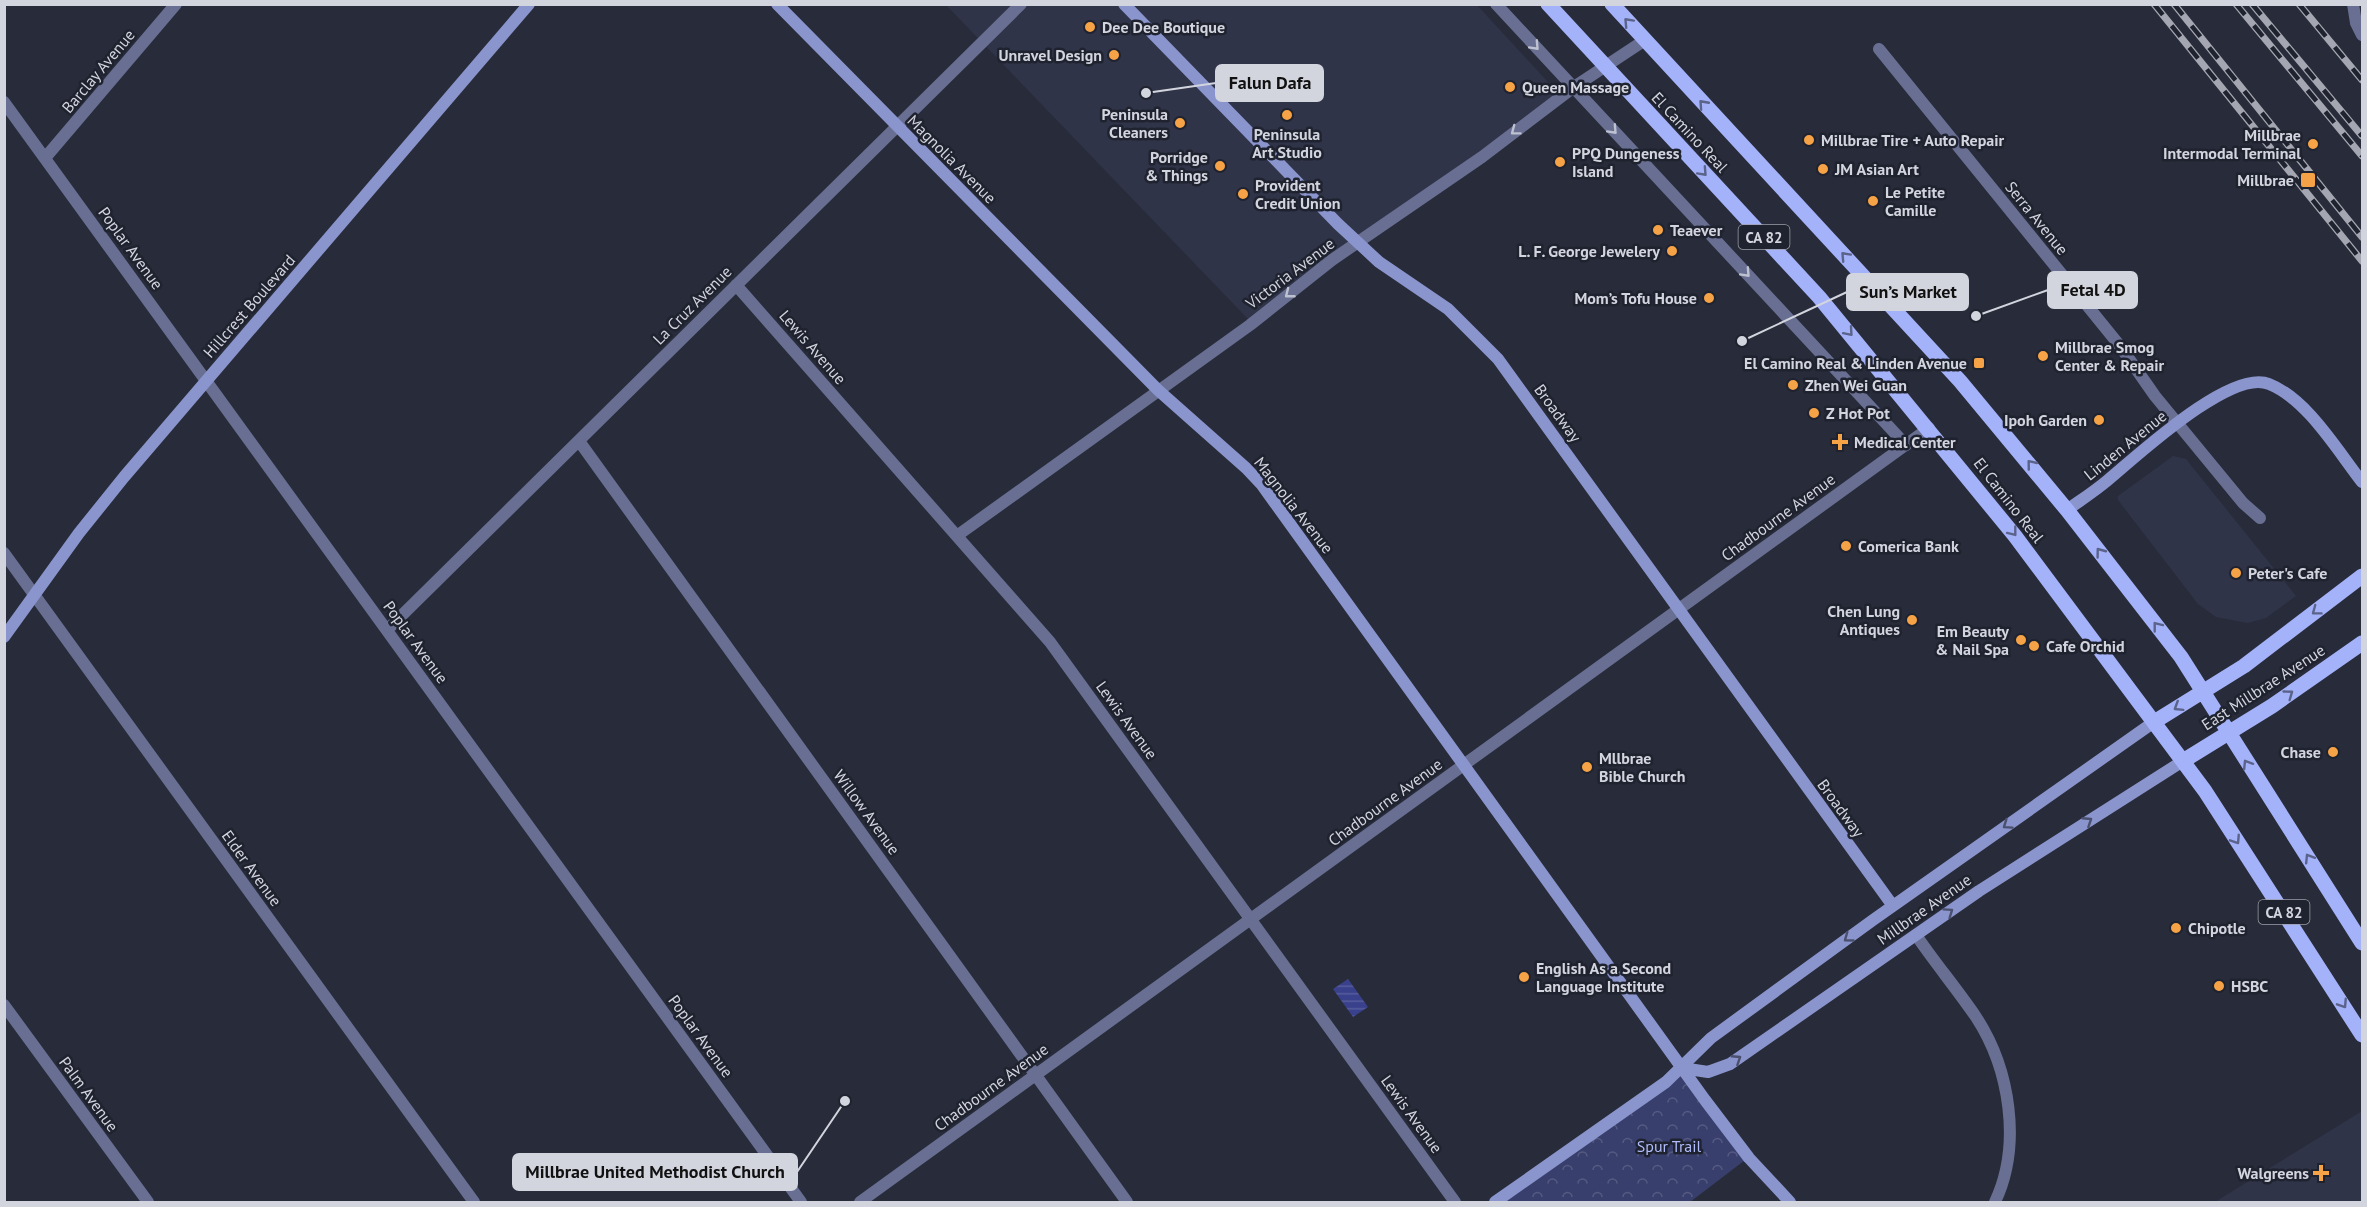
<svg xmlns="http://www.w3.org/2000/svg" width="2367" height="1207" font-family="'PT Sans',sans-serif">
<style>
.built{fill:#303448}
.park{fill:url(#park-crowns)}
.water{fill:url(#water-rules)}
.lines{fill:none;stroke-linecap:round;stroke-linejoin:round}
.street{stroke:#686f92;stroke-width:12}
.secondary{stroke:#8a95cd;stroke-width:12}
.primary{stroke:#a4b2fa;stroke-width:15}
.rail-casing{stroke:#a4a6b1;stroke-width:7}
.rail{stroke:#1f222f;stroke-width:4.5;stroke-dasharray:14;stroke-linecap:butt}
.oneway{stroke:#5b638a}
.oneway2{stroke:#bec1cf}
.oneway3{stroke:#4a506e}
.poi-dot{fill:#f5a346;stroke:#1f222f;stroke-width:2}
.labels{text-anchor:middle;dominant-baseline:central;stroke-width:5;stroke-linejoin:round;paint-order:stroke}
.shield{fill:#1f222f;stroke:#9d9faa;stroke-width:1.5}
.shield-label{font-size:15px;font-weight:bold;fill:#d3d5de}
.poi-label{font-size:16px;font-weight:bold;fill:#d3d5de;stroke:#1f222f;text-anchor:start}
.street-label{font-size:16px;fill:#d3d5de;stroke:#1f222f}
.park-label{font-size:16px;fill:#b0bcfc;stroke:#1f222f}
.leader{fill:none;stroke:#d3d5de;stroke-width:2}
.callout-dot{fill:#d3d5de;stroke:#1f222f;stroke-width:2}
.callout{fill:#d3d5de;stroke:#d3d5de;stroke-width:2}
.callout-label{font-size:18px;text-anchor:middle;font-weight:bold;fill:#111}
</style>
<defs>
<pattern id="park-crowns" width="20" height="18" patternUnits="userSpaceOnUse" patternTransform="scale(1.5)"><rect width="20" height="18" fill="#383f6c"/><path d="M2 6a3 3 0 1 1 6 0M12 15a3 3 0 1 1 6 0" fill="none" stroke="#545a81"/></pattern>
<pattern id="water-rules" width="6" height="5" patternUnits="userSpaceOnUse" patternTransform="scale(1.5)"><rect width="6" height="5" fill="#3a418c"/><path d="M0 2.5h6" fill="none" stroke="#565c9c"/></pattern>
</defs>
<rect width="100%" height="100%" fill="#282b39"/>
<path class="built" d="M946,5H1477L1560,95L1248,319Z
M2173,456L2186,459L2296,596L2266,618L2248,623L2216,617L2198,604L2118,500V496Z
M2362,1111V1202H2215Z"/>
<path class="park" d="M1682,1068L1749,1157L1690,1202H1496Z"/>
<path class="water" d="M1348,979L1368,1007L1353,1017L1333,989Z"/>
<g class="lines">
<path class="street" d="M1496,4L1906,445
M2353,4L2356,23L2362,35
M1879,49L2120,346L2155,396L2243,503L2260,518
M4,102L801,1202
M45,158L176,4
M736,285L1050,642L1455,1202
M579,441L1127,1202
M958,535L1250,325L1332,260L1482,157L1574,87L1645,40
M4,553L474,1202
M387,630L1021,4
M1916,935C1935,963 1957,989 1976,1017C2010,1069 2022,1145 1995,1202
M4,1005L148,1202
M860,1202L1929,428"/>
<path class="secondary" d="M777,4L1158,390L1246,468L1262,485L1705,1100L1749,1158L1790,1202
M1124,4L1338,224L1379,262L1448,309L1498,359L1893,906
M2067,510C2081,500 2095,491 2108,480C2137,456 2231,368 2269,384C2307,399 2337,450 2362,482
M4,637L79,533L124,477L529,4
M1682,1068L1708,1072L1730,1064L1979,891L2183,761
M1495,1202L1666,1082L1711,1038L1873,920L2154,722"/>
<path class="primary" d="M1548,4L1819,297L2015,536L2205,791L2362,1035
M1612,4L1960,381L2067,510L2181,657L2362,943
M2154,722L2244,666L2362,576
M2183,761L2272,706L2362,643"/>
<g class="rail-casing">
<path id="rail" d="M2154,4L2362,261
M2174,4L2362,237
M2236,4L2362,156
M2252,4L2362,136
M2299,4L2362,80"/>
</g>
<use href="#rail" class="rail"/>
</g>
<defs><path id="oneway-chevron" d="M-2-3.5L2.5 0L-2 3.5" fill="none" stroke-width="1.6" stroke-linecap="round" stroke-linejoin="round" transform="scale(1.5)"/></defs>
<g class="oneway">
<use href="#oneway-chevron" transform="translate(1628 22) rotate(-133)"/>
<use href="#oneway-chevron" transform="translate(1703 104) rotate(-132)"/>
<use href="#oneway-chevron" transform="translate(1703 172) rotate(47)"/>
<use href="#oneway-chevron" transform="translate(1845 256) rotate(-133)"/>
<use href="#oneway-chevron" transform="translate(1849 332) rotate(49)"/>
<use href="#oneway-chevron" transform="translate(2031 464) rotate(-129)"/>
<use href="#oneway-chevron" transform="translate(2013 532) rotate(52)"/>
<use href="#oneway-chevron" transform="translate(2100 552) rotate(-127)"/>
<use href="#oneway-chevron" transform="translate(2316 611) rotate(143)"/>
<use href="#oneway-chevron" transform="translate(2157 626) rotate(-128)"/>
<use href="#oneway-chevron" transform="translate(2289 694) rotate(-36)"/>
<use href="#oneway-chevron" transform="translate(2178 707) rotate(148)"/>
<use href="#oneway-chevron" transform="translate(2247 764) rotate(-122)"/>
<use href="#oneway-chevron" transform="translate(2236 840) rotate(57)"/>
<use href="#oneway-chevron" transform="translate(2309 858) rotate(-122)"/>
<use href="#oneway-chevron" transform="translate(2343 1004) rotate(57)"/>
</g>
<g class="oneway2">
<use href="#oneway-chevron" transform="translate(1535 46) rotate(47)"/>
<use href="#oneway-chevron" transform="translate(1613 130) rotate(47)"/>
<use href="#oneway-chevron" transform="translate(1515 131) rotate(143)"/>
<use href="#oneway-chevron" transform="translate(1746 273) rotate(47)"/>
<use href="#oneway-chevron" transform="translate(1289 294) rotate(142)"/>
</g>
<g class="oneway3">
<use href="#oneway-chevron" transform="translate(2088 821) rotate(-33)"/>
<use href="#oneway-chevron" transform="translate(2007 825) rotate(145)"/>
<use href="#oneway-chevron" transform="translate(1949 912) rotate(-35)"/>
<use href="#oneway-chevron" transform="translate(1848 938) rotate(144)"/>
<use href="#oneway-chevron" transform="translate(1737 1059) rotate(-33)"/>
</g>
<g class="poi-dot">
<circle cx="1090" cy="27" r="6"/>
<circle cx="1114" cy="55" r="6"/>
<circle cx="1510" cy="87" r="6"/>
<circle cx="1287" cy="115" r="6"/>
<circle cx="1180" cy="123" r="6"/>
<circle cx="1809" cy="140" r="6"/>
<circle cx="2313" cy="144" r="6"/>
<circle cx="1560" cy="162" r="6"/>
<circle cx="1220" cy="166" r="6"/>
<circle cx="1823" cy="169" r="6"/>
<rect x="2300" y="172" width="16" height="16" rx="3"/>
<circle cx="1243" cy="194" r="6"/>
<circle cx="1873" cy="201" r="6"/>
<circle cx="1658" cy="230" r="6"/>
<circle cx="1672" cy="251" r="6"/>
<circle cx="1709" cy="298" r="6"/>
<circle cx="2043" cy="356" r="6"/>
<rect x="1973" y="357" width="12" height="12" rx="3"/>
<circle cx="1793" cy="385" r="6"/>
<circle cx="1814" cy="413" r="6"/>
<circle cx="2099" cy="420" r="6"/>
<path d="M1837 433h6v6h6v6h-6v6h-6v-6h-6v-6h6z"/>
<circle cx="1846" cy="546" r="6"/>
<circle cx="2236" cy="573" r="6"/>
<circle cx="1912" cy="620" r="6"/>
<circle cx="2021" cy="640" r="6"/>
<circle cx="2034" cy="646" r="6"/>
<circle cx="2333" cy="752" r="6"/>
<circle cx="1587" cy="767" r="6"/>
<circle cx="2176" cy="928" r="6"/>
<circle cx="1524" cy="977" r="6"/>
<circle cx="2219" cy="986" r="6"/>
<path d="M2318 1164h6v6h6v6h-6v6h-6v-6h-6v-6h6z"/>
</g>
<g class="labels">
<g class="shield">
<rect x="1738.5" y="225" width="51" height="24" rx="4.5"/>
<rect x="2258.5" y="900" width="51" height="24" rx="4.5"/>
</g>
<g class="shield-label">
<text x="1764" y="237">CA 82</text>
<text x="2284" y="912">CA 82</text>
</g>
<g class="poi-label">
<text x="1102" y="27">Dee Dee Boutique</text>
<text x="1102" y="55" text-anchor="end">Unravel Design</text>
<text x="1522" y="87">Queen Massage</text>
<text x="1168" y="114" text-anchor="end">Peninsula<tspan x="1168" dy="18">Cleaners</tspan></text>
<text x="1287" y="134" text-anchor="middle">Peninsula<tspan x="1287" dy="18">Art Studio</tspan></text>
<text x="2301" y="135" text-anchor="end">Millbrae<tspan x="2301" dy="18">Intermodal Terminal</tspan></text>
<text x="1821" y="140">Millbrae Tire + Auto Repair</text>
<text x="1572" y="153">PPQ Dungeness<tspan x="1572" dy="18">Island</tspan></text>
<text x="1208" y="157" text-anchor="end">Porridge<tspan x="1208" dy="18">&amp; Things</tspan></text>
<text x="1835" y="169">JM Asian Art</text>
<text x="2294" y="180" text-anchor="end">Millbrae</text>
<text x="1255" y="185">Provident<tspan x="1255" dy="18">Credit Union</tspan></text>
<text x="1885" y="192">Le Petite<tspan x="1885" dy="18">Camille</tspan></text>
<text x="1670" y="230">Teaever</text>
<text x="1660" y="251" text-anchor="end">L. F. George Jewelery</text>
<text x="1697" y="298" text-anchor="end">Mom’s Tofu House</text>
<text x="2055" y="347">Millbrae Smog<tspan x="2055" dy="18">Center &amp; Repair</tspan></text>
<text x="1967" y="363" text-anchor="end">El Camino Real &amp; Linden Avenue</text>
<text x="1805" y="385">Zhen Wei Guan</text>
<text x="1826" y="413">Z Hot Pot</text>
<text x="2087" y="420" text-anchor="end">Ipoh Garden</text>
<text x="1854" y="442">Medical Center</text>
<text x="1858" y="546">Comerica Bank</text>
<text x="2248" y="573">Peter's Cafe</text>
<text x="1900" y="611" text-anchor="end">Chen Lung<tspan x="1900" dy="18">Antiques</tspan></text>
<text x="2009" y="631" text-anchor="end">Em Beauty<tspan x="2009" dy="18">&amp; Nail Spa</tspan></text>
<text x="2046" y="646">Cafe Orchid</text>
<text x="2321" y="752" text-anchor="end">Chase</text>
<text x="1599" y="758">Mllbrae<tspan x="1599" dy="18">Bible Church</tspan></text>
<text x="2188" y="928">Chipotle</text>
<text x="1536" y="968">English As a Second<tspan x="1536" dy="18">Language Institute</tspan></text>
<text x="2231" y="986">HSBC</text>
<text x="2309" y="1173" text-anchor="end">Walgreens</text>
</g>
<g class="street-label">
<text transform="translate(98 71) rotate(-50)">Barclay Avenue</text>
<text transform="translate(1690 132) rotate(47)">El Camino Real</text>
<text transform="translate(952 159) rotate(45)">Magnolia Avenue</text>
<text transform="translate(2037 218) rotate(51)">Serra Avenue</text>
<text transform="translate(131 248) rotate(54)">Poplar Avenue</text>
<text transform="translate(1290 273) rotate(-37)">Victoria Avenue</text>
<text transform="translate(692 305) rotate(-45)">La Cruz Avenue</text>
<text transform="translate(249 306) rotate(-49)">Hillcrest Boulevard</text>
<text transform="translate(813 347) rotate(49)">Lewis Avenue</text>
<text transform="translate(1558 413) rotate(54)">Broadway</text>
<text transform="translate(2125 445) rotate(-39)">Linden Avenue</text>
<text transform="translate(2009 500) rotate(52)">El Camino Real</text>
<text transform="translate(1294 505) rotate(52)">Magnolia Avenue</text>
<text transform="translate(1778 517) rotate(-36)">Chadbourne Avenue</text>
<text transform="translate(416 642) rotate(54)">Poplar Avenue</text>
<text transform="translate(2263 687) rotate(-33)">East Millbrae Avenue</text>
<text transform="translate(1127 720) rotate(54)">Lewis Avenue</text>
<text transform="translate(1385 802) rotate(-36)">Chadbourne Avenue</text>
<text transform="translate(1841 808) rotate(54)">Broadway</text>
<text transform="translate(867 812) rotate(54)">Willow Avenue</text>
<text transform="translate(252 868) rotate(54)">Elder Avenue</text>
<text transform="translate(1924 909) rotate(-35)">Millbrae Avenue</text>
<text transform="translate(701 1036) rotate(54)">Poplar Avenue</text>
<text transform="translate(991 1087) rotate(-36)">Chadbourne Avenue</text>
<text transform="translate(89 1094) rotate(54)">Palm Avenue</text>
<text transform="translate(1412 1114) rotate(54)">Lewis Avenue</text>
</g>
<g class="park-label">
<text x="1669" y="1146">Spur Trail</text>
</g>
</g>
<path class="leader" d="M1146 93L1216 83M1976 316L2048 290M1742 341L1847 292M845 1101L797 1172"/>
<g class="callout-dot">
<circle cx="1146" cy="93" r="6"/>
<circle cx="1976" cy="316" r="6"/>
<circle cx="1742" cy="341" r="6"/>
<circle cx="845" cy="1101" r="6"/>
</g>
<g class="callout">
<rect x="1216" y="65" width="107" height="36" rx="6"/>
<rect x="2048" y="272" width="89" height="36" rx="6"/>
<rect x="1847" y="274" width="121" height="36" rx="6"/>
<rect x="513" y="1154" width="284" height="36" rx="6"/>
</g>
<g class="callout-label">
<text x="1270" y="89">Falun Dafa</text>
<text x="2093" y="296">Fetal 4D</text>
<text x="1908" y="298">Sun’s Market</text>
<text x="655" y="1178">Millbrae United Methodist Church</text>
</g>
<rect width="2367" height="1207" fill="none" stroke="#d3d5de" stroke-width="12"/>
</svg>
